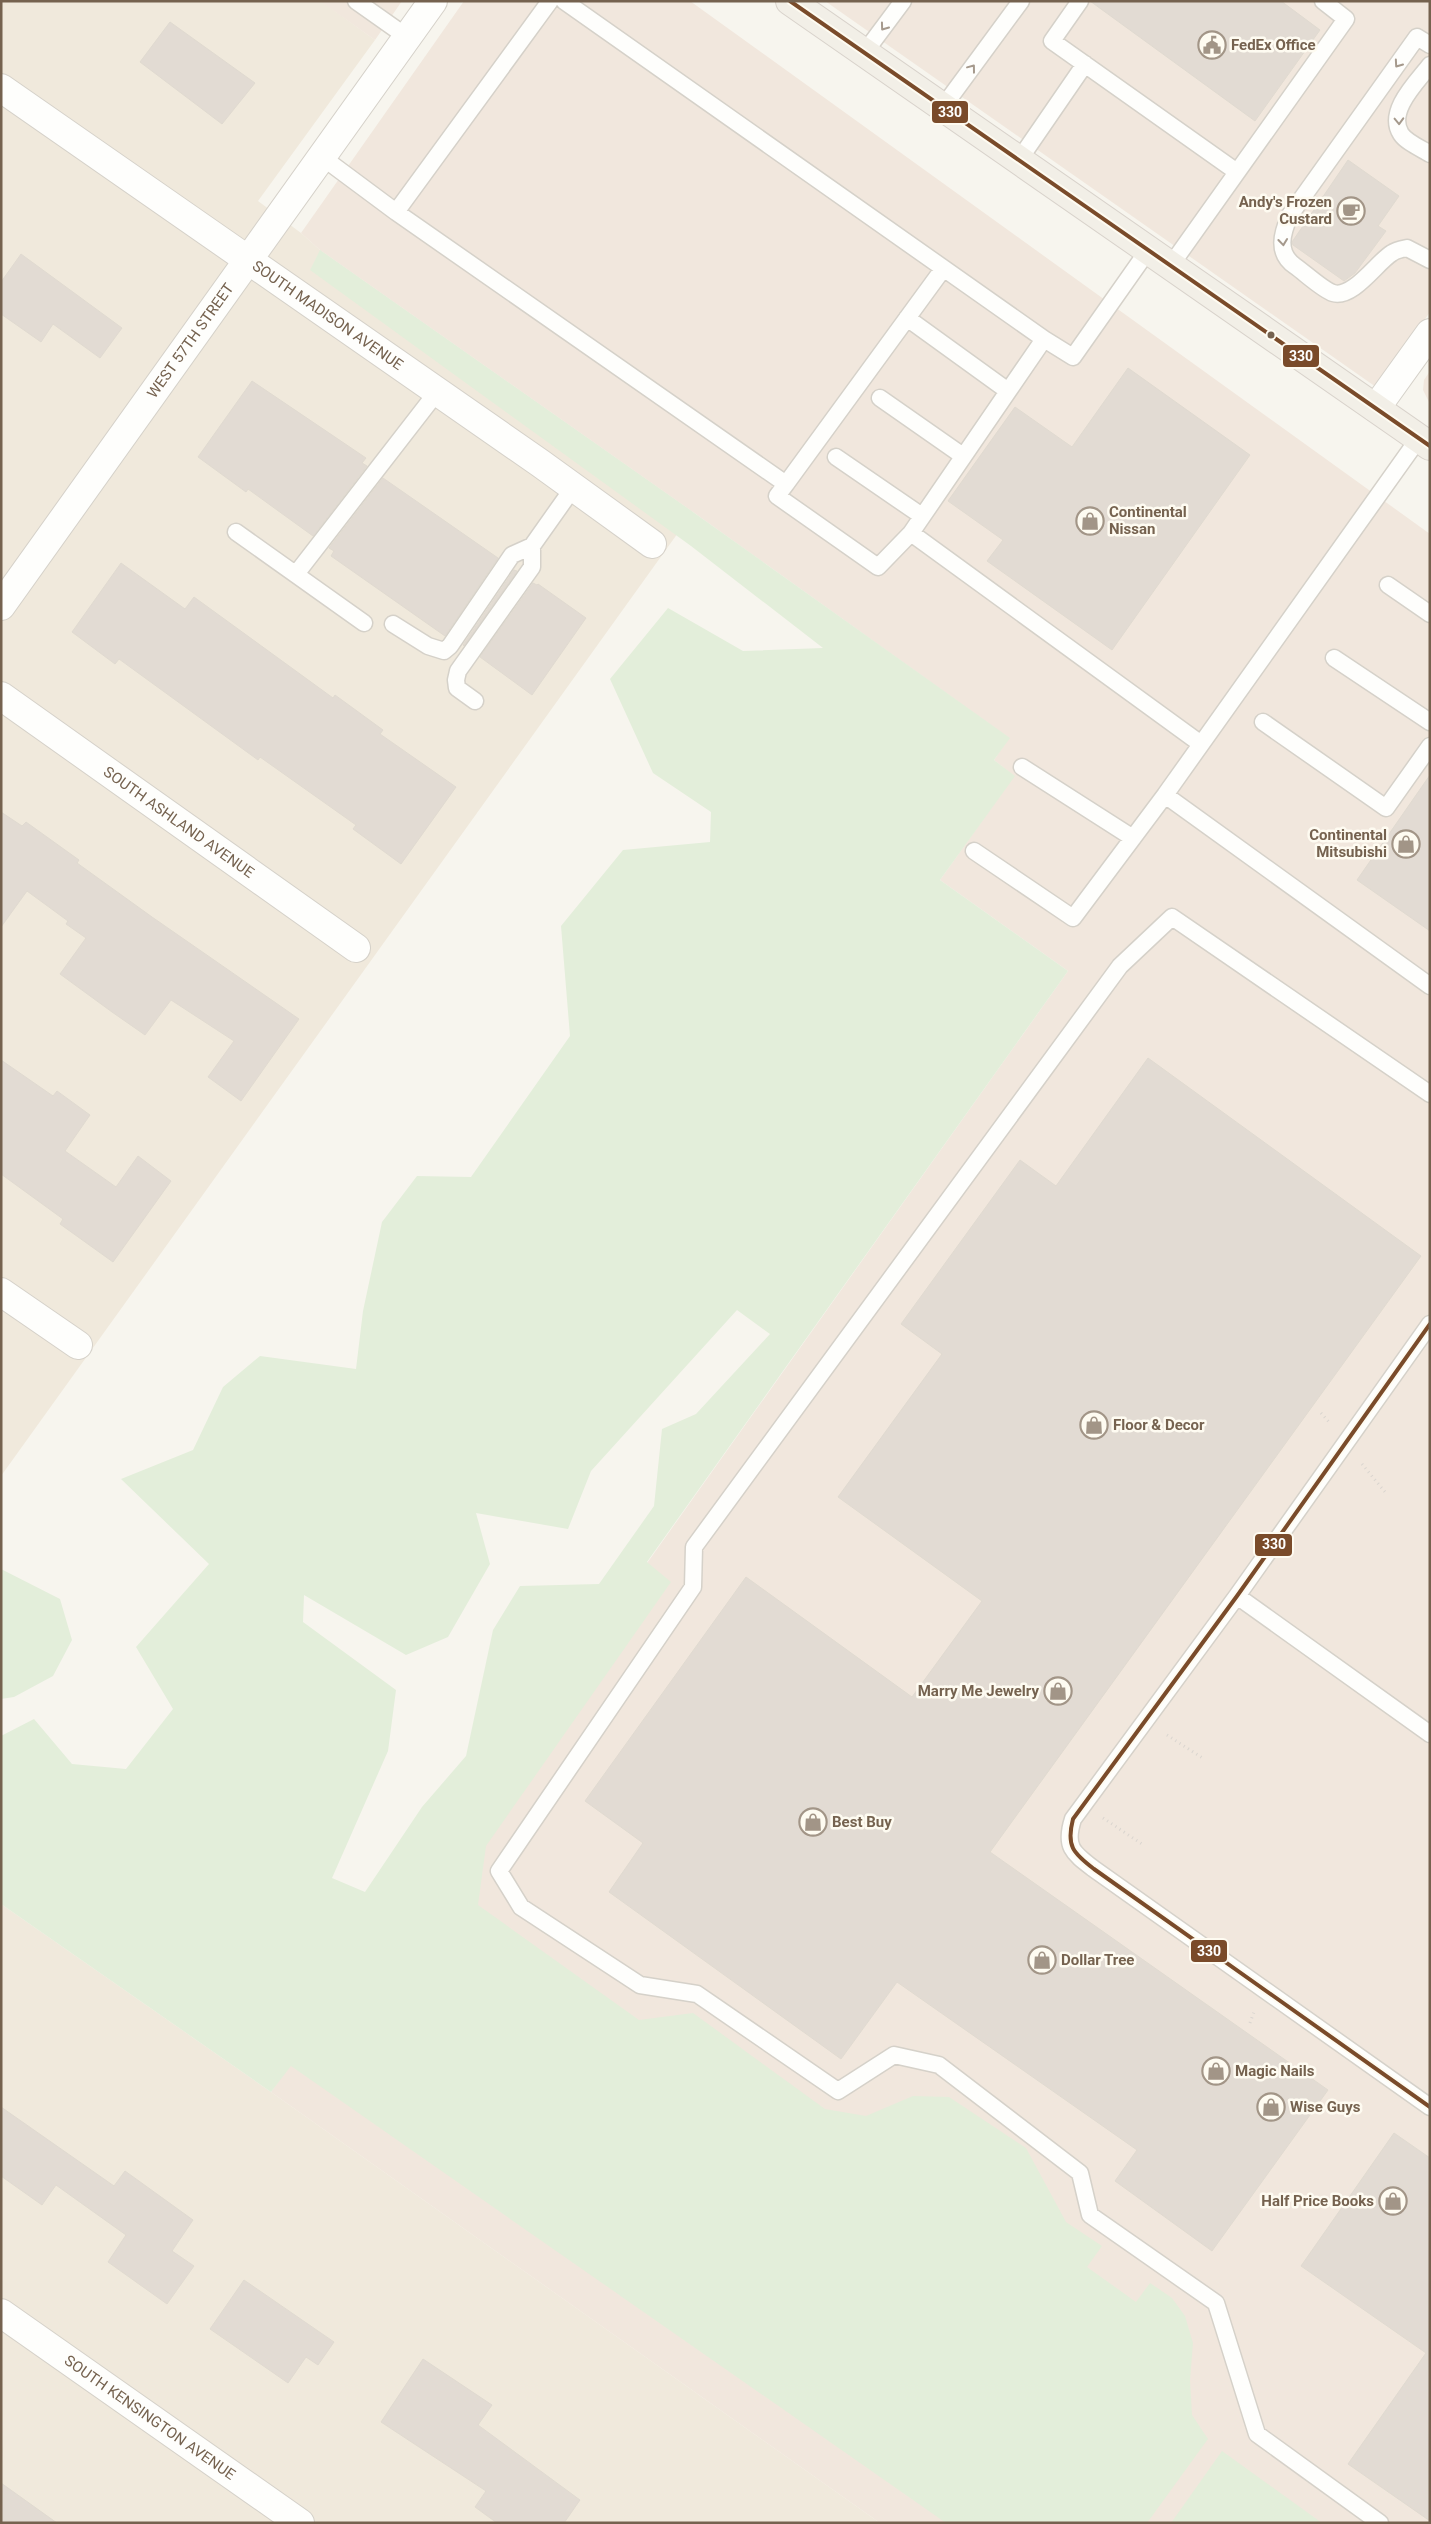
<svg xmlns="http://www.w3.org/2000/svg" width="1431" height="2524" font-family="Roboto,sans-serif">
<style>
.residential{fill:#f0e9dc}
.commercial{fill:#f1e7dd}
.green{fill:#e3eeda;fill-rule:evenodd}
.building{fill:#e2dbd3;stroke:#e0dad0}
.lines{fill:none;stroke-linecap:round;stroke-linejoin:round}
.lane-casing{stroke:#d5d1c9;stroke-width:19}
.street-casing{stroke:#d5d1c9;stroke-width:30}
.primary-casing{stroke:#d8d2cb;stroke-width:30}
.path{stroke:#dad5cf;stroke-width:3;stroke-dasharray:1 4;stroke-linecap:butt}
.lane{stroke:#fefefc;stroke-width:16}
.street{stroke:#fefefc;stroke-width:28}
.primary{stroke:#f2efe7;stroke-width:28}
.bus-1-casing{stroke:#fefbf1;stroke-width:8}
.bus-1{stroke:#7a4b2a;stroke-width:4}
.oneway{stroke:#a5998c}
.bus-dot{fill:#75624f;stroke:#fefbf1;stroke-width:2}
.labels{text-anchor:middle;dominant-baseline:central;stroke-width:5;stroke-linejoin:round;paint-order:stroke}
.poi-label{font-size:15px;font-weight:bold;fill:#75624f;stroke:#fefbf1;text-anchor:start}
.street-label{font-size:15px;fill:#75624f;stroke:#fefbf1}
.line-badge{stroke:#fefbf1;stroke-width:2}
.badge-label{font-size:14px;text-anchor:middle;font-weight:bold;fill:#fff}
</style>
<rect width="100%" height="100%" fill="#f7f5ee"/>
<path class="residential" d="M1,1H321L375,40L258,201L301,233L320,250L693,512L1,1476Z
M1,1904L271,2092L880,2523H1Z"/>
<path class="commercial" d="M320,1H402L375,40Z
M464,1H690L1430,534V2523H880L271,2092L1068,971L940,880L1014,776L994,760L1009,738L693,512L320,250L301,233Z
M825,1H1430V312L1376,387Z
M1430,371V404L1423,390L1424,380Z"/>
<path class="green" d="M320,250L693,512L1010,738L994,760L1015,776L940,880L1068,971L647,1562L671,1582L486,1846L478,1905L639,2020L693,2013L825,2109L866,2116L913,2096L949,2097L1026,2148L1066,2222L1102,2246L1087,2267L1136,2302L1150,2283L1172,2298L1185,2316L1193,2343L1190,2380L1192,2415L1208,2439L1147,2523H946L291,2066L271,2092L1,1904V1736L34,1719L72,1764L126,1769L173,1709L136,1647L209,1564L121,1479L193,1450L223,1387L260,1356L356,1369L363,1311L382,1222L417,1176L471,1177L570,1036L561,926L623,850L710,842L711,812L653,773L610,679L668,608L743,651L823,648L691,546L310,270ZM737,1310L770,1334L696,1414L662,1429L654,1506L599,1584L520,1586L493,1630L466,1756L422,1807L365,1892L332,1878L388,1751L396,1690L303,1622L304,1595L406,1655L448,1637L490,1564L476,1513L568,1529L591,1471Z
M1,1569L60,1599L72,1640L53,1676L14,1697L1,1699Z
M1222,2451L1322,2523H1171Z"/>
<path class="building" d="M1090,1H1281L1320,30L1255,121Z
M170,22L255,83L222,124L140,62Z
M1348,160L1399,196L1378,226L1386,231L1355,273L1344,281L1293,245L1292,242Z
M21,254L122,328L100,358L53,324L41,342L1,314V282Z
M1128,368L1250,455L1112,650L987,561L1003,540L948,501L1015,407L1072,447Z
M252,381L366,458L362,463L367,466L313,536L248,489L246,492L198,457Z
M383,478L498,558L445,636L331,556L334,551L329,548Z
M121,563L185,609L194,597L333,698L335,695L383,730L380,734L456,787L401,864L353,829L356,825L260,757L258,760L119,659L115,664L72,632Z
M514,570L517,571L464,646L463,645Z
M533,583L537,585L538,584L586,618L532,695L480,657Z
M1430,775V931L1357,880Z
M1,812L22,826L26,822L79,860L77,863L152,917L299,1019L241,1101L208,1077L234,1041L171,1000L145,1035L112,1012L60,974L86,938L66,924L68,921L27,891L1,927Z
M1148,1058L1421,1256L990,1852L1328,2090L1212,2251L1115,2181L1137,2150L897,1982L841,2059L609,1892L643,1843L585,1801L746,1577L912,1697L982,1601L838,1497L942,1354L901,1324L1020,1160L1056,1186Z
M1,1060L53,1096L57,1091L90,1115L65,1151L116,1187L138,1156L171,1181L113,1262L60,1224L63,1219L1,1174Z
M1,2107L114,2186L125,2171L193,2220L172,2251L194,2266L167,2304L108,2262L126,2235L56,2185L42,2205L1,2176Z
M1394,2133L1430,2158V2521L1348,2464L1426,2353L1301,2266Z
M244,2280L334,2342L318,2365L306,2357L288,2383L210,2329Z
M423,2359L492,2405L478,2425L580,2500L564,2523H497L475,2507L486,2491L381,2422Z
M1,2483L57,2523H1Z"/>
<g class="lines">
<g class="lane-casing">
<path id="lane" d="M356,1L407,37
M564,1L1044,339
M1080,1L1052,41L1237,172
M1430,45L1417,37L1290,215C1282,233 1276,253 1295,266C1305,273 1323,290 1333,293C1353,299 1377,262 1392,253C1396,250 1402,249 1407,248L1430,260
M865,52L903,1
M1430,65C1418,81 1386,111 1401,134C1406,142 1422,149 1430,154
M943,107L1021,1
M322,157L396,212L550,1
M1019,160L1085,64
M396,212L786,484L943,269
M1149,249L1073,357L1044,339L911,533L1201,744
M1171,265L1346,19L1323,1
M907,318L1008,391
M880,398L963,456
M836,457L922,516
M786,484L777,496L878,567L911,533
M236,532L364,623
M296,574L437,392
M1388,585L1430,614
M393,624L428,646L444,651L450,646L512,555L532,546L573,488
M1334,658L1430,722
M475,701L457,688L456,680L458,671L532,567V546
M1263,722L1386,808L1430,746
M1022,767L1133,838
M1165,795L1430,986
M974,851L1073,918L1165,795L1419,438
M1430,1324L1237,1596L1073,1819C1064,1847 1073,1853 1094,1869L1430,2107
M1237,1596L1430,1734
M1380,2523L1257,2434L1216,2303L1090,2215L1080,2173L939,2065L894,2055L838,2091L697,1994L640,1985L521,1907L499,1871L693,1587L694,1547L1120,966L1172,917L1430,1094"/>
</g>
<g class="street-casing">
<g id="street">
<path id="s1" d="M1,88L540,463L652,544"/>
<path d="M1376,408L1430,333"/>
<path id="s2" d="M1,606L433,1"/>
<path id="s3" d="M1,696L356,948"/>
<path d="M1,1292L78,1345"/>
<path id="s4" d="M1,2313L300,2523"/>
</g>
</g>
<g class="primary-casing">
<path id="primary" d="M790,1L1430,446"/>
</g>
<path class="path" d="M1321,1413L1329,1422
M1362,1464L1385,1492
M1167,1735L1204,1759
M1103,1818L1142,1844
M1250,2023L1254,2012"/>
<use href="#lane" class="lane"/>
<use href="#street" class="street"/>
<use href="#primary" class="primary"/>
<g class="bus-1-casing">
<path id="bus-1" d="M790,1L1430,446
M1430,1324L1237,1596L1073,1819C1066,1846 1073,1853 1094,1869L1430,2107"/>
</g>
<use href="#bus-1" class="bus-1"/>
</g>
<defs><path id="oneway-chevron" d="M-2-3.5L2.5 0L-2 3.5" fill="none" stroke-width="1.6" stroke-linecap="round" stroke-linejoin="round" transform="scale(1.25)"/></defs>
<g class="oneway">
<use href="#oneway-chevron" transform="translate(884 27) rotate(126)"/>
<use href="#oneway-chevron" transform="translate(1398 64) rotate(125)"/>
<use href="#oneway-chevron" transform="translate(972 68) rotate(-53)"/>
<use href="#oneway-chevron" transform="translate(1399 121) rotate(88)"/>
<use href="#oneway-chevron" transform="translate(1283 242) rotate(84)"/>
</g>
<defs>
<g id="civic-ring" transform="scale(1.4375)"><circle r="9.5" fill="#fefbf1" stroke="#a29587" stroke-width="1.5"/><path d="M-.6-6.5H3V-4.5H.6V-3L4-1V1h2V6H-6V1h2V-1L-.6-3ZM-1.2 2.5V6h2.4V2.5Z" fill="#a29587"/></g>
<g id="cafe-ring" transform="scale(1.4375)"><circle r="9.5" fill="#fefbf1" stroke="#a29587" stroke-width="1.5"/><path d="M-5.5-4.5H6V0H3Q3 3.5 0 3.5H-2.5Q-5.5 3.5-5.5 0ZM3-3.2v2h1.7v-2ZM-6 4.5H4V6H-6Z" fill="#a29587"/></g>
<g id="shop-ring" transform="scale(1.4375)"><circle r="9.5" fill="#fefbf1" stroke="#a29587" stroke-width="1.5"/><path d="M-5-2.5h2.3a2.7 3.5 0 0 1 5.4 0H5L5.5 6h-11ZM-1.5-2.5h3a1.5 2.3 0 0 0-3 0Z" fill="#a29587"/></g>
</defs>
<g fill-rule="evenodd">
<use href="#civic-ring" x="1212" y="45"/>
<use href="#cafe-ring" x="1351" y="211"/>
<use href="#shop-ring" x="1090" y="521"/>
<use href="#shop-ring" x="1406" y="844"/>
<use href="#shop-ring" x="1094" y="1425"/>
<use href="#shop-ring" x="1058" y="1691"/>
<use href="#shop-ring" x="813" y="1822"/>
<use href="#shop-ring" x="1042" y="1960"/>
<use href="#shop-ring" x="1216" y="2071"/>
<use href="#shop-ring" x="1271" y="2107"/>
<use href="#shop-ring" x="1393" y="2201"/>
</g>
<circle class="bus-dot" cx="1271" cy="335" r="4.5"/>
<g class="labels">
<g class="poi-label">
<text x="1231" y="45">FedEx Office</text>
<text x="1332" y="202" text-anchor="end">Andy's Frozen<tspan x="1332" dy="17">Custard</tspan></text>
<text x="1109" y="512">Continental<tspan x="1109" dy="17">Nissan</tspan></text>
<text x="1387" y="835" text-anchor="end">Continental<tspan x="1387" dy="17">Mitsubishi</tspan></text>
<text x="1113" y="1425">Floor &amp; Decor</text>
<text x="1039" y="1691" text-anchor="end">Marry Me Jewelry</text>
<text x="832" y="1822">Best Buy</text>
<text x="1061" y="1960">Dollar Tree</text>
<text x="1235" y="2071">Magic Nails</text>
<text x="1290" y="2107">Wise Guys</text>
<text x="1374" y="2201" text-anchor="end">Half Price Books</text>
</g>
<g class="street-label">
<text stroke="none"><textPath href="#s1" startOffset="398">SOUTH MADISON AVENUE</textPath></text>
<text stroke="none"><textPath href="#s2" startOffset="326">WEST 57TH STREET</textPath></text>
<text stroke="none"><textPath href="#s3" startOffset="218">SOUTH ASHLAND AVENUE</textPath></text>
<text stroke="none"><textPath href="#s4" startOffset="182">SOUTH KENSINGTON AVENUE</textPath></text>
</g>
</g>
<g class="line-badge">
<rect x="931" y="100" width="38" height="24" rx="5" fill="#7a4b2a"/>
<rect x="1282" y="344" width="38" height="24" rx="5" fill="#7a4b2a"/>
<rect x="1254" y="1533" width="39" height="24" rx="5" fill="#7a4b2a"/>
<rect x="1190" y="1939" width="38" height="24" rx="5" fill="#7a4b2a"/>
</g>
<g class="badge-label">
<text x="950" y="117">330</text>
<text x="1301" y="361">330</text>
<text x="1274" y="1549">330</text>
<text x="1209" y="1956">330</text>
</g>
<rect width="1431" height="2524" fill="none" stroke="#75624f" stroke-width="5"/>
</svg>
